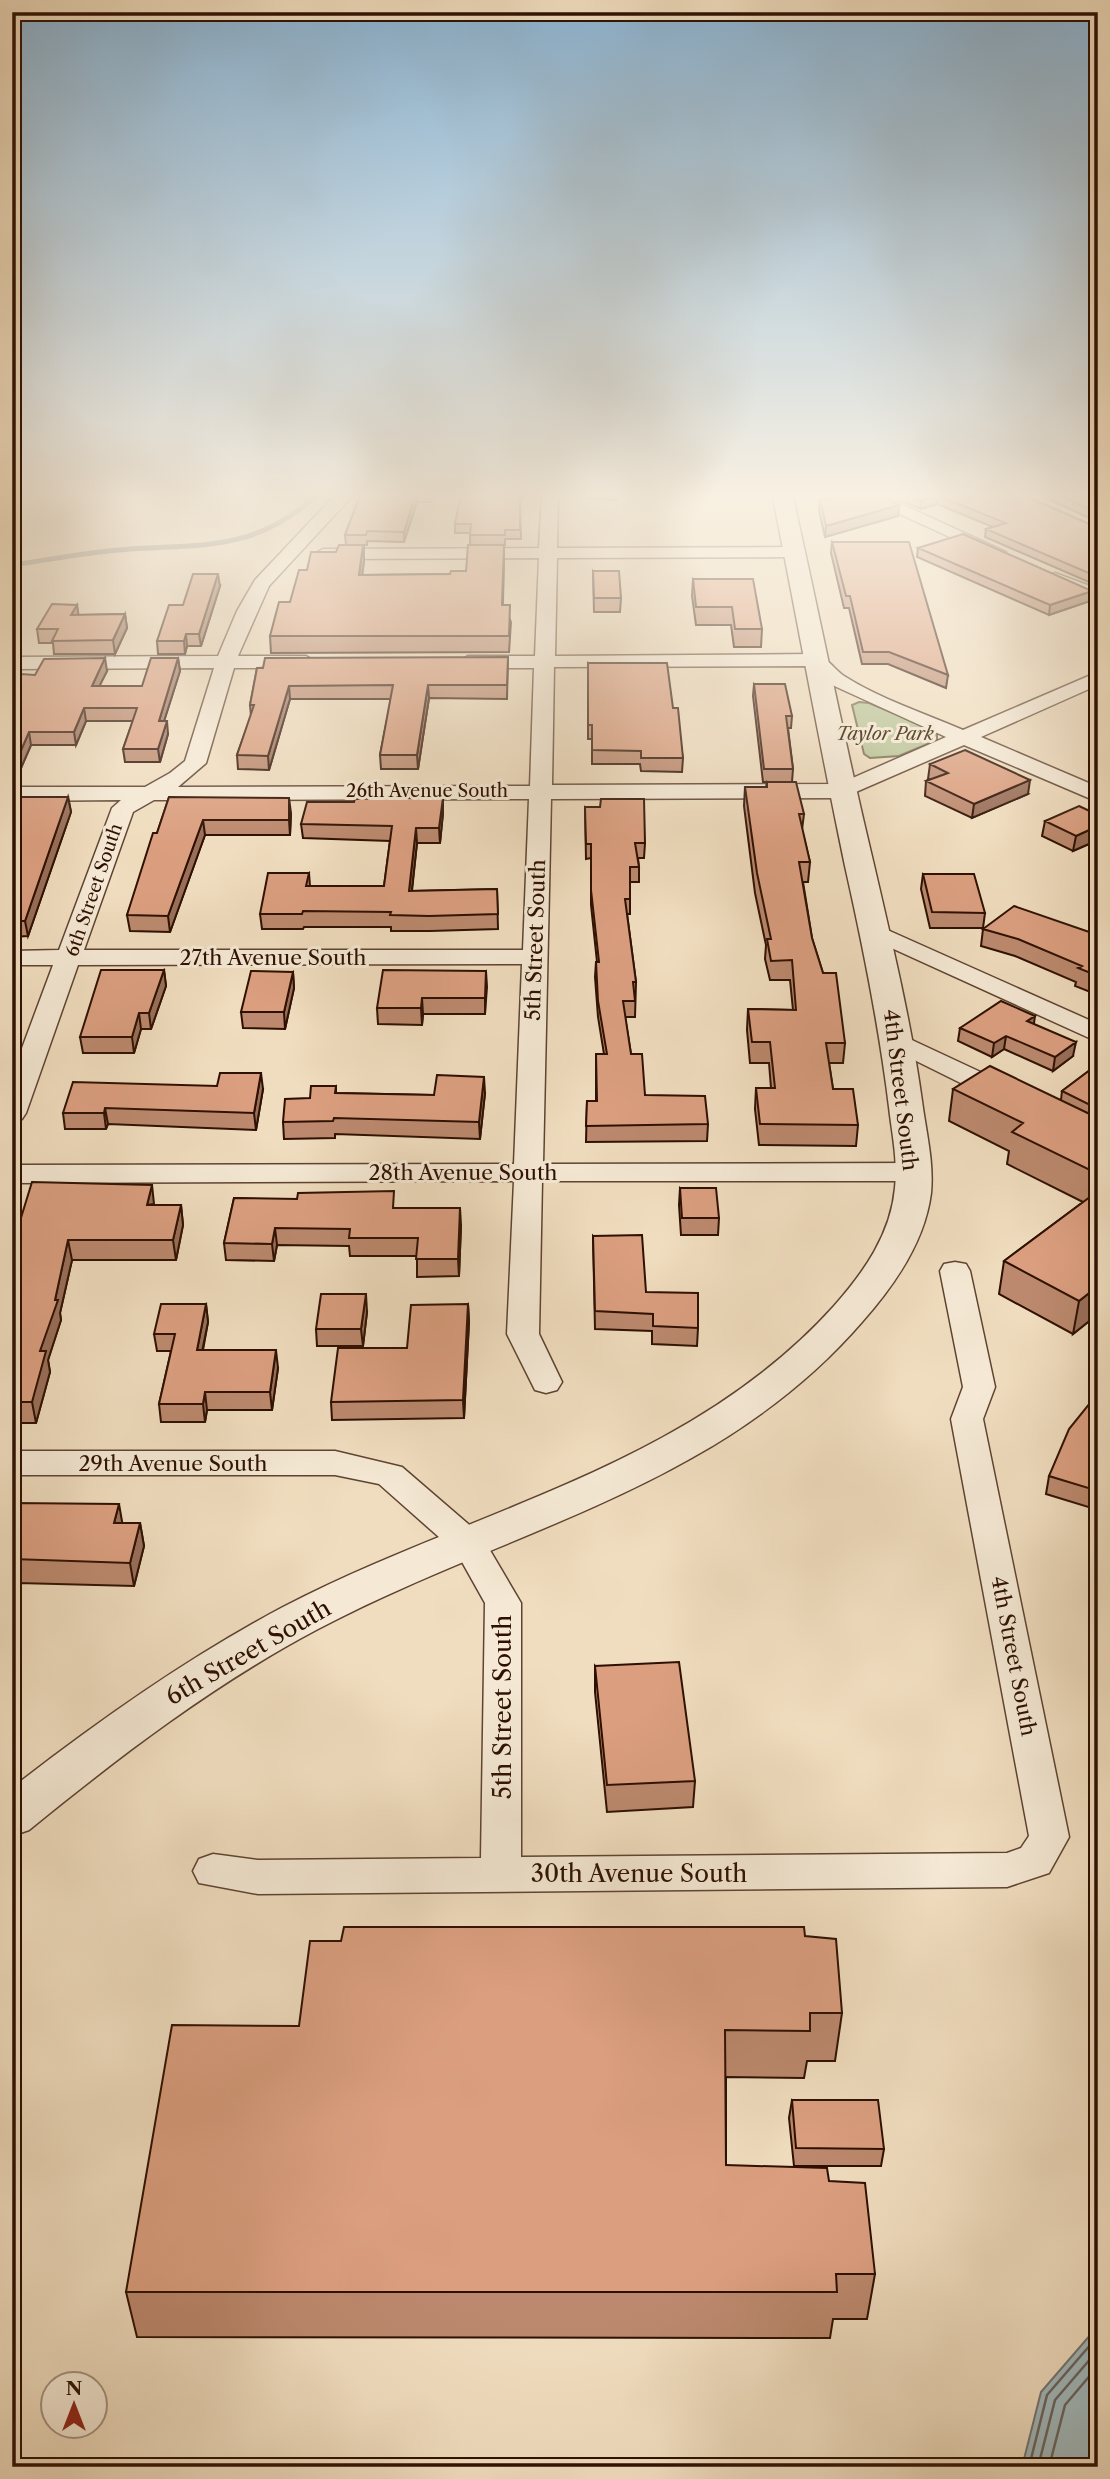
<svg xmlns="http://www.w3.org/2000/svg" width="1110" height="2479" font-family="'Libre Caslon Text',serif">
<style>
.green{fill:#b7c294;stroke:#72694b;stroke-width:2}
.water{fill:#a0b9bd;stroke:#727572;stroke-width:2}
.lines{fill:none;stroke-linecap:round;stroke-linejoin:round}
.shore{stroke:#676460;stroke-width:2.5}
.stream{stroke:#727572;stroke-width:5}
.minor-casing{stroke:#5e4331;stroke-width:3}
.tertiary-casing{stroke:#5e4331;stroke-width:3}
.minor{fill:#f5e9d5;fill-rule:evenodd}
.tertiary{fill:#f5e9d5;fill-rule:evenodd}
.wall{fill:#bc896e;stroke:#2e1002;stroke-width:2}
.shaded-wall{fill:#996f5a;stroke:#2e1002;stroke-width:2}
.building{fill:#db9f80;stroke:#2e1002;stroke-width:2}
.labels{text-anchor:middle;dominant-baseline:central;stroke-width:6;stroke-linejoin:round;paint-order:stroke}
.far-park-label{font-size:18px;font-style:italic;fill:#5e4e35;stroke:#f5e9d5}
.far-street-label{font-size:18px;fill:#2e1002;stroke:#f5e9d5}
.street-label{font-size:21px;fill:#2e1002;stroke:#f5e9d5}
.near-street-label{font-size:24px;fill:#2e1002;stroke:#f5e9d5}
</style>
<rect width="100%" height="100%" fill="#f0ddbf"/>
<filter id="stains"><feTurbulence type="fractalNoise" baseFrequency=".00286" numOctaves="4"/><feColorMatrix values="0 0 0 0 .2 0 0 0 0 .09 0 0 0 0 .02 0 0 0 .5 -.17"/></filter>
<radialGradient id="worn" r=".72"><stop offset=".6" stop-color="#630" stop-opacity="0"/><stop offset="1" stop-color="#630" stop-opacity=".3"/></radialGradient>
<path class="green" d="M859,702L869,703L929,728L937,735V740L899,756L870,758L864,754L852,705Z"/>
<path class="water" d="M1098,2326V2467H1022L1041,2392Z"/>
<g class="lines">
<path class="shore" d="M1029,2467L1047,2395L1098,2336
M1038,2467L1055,2400L1098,2350
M1049,2467L1065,2405L1098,2366"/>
<path class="stream" d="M12,565C47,560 83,553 119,550C201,543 254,554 319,493"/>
<g class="minor-casing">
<path id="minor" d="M337,493H355L269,586L238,656H306L316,662L306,668H234L206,763L178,787L530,786L534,668H468L458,662L468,656H535L539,558L323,559L314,554L323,549L539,548L542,493H558L557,548L795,547L804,552L795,557L557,558L555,656L814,654C827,657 834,669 844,676C880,699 924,713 963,730L1098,672V685L981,737L1098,787V802L964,745L842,798L551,799L543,1164L914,1163L924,1166L928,1172L924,1178L914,1181H542L539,1334L562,1382L557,1390L546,1393L535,1390L507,1334L514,1181L12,1183V1165L514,1164L522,964L78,965L26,1113L22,1119L12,1121V1075L53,965H12V951L59,950L112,808L121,800L12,801V787H145L170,773L185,761L214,668L12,669V657L218,656L237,611L255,580ZM809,666L830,684L946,737L839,784L552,785L554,667ZM529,799L523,950H84L133,812L154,800Z
M854,493H877L1006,552L997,557L991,556Z
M1055,573L1098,589V602L1049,582L1046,578Z
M874,924L1098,1024V1042L865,936L862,931L865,926Z
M899,1034L1019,1090L1023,1096L1019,1102H999L890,1048L886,1042L890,1036Z
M955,1262L966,1264L970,1271L995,1387L983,1419L1069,1837L1049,1873L1007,1887L258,1894L199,1883L193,1871L199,1859L213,1854L258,1860L481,1858L485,1603L457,1553L379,1484L335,1475H12V1451H335L402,1467L481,1535L521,1603V1857L1007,1853L1021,1848L1029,1836L951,1419L963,1387L940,1271L944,1264Z"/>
</g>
<g class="tertiary-casing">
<path id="tertiary" d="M772,493H792C820,617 844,741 874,865C892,943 911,1021 922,1101C926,1132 934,1162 931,1193C925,1242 894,1286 862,1322C717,1490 507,1529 318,1629C214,1684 120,1756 29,1830L12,1836V1788C98,1721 187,1658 283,1607C471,1509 687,1469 834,1306C864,1272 891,1234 895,1188C898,1160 892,1134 889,1107C879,1026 863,946 845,866C819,742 797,618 772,493Z"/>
</g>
<use href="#minor" class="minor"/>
<use href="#tertiary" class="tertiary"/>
</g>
<path class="wall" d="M12,493H73L72,495H12Z
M361,493H433L431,502H417L404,542L367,541V545H364V561L362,575L450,574L466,571L504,545L503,605L511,622L509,652L271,653L270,636L290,602L307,570L336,552L346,545L345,535Z
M520,493L521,539H505V545H470V533H455V524Z
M588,493H617V500L588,499Z
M824,493H873L899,505L898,516L825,537L819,511L820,500H824Z
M894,493H1019L1098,528V586L985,537L986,529L993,527L937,504L921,509L893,497Z
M1035,493H1098V522Z
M832,542L948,675L946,688L888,664H862L849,608H844L831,553Z
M918,548L1092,591L1090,601L1049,615L917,557Z
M593,571L621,598L620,612H594Z
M693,579L762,629L761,647H734L731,625H696L692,596Z
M220,586L201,646H187L185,654H158L157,641L183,605Z
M77,605L78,615L125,614L127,628L115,654H54L53,643H39L37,629Z
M508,657L507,699L429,698L418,769H381L380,755L391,699H290L269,770L238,769L237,755L251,716L250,705L257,668Z
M178,658L180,671L164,721L168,734L160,762H125L123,749L133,721H86L76,745H31L18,775H12V693L35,675L107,671L99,686H142Z
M588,663L673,708L683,758L682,772L641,771L640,764H592V739H588Z
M754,684L792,716L791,728H788L793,769L792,782H763L753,696Z
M930,764L1028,794L972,818L925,796L926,781L930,779H928Z
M767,782L804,814L802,830L810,862L808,882H803L812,938L845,1043L843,1063H829L833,1089L858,1125L856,1146L759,1145L755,1109L756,1088H771L769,1063H750L747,1030L748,1009L793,1010L790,980H770L765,959L766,945L755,893L744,806L745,787H766Z
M68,797L71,812L28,936L12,937V813Z
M169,797L291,813L290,835H205L170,932L130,931L127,915L157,833Z
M443,798V813L440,843H417L412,891L497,889L498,929L430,931H391V927H304L303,929H262L260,914L309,873L310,886H384L390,841L303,838L301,824L354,802Z
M585,807L645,843L644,858H638L639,867V882H630V914H627L636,982L635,1017H625L631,1054L645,1095L708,1124L707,1141L586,1142L587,1101H596V1054H604L598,1017L595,977L596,962H597L591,905V858L586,859Z
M1098,815V840L1073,851L1042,836L1045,821Z
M923,874L985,913L983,928H930L921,889Z
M983,929L1098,935V995L1075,986L1076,982L1015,956L981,946Z
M164,970L166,986L151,1029H141L134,1053H83L80,1037Z
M486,971L485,1014H423L422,1025L378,1024L377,1008Z
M293,972L294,988L285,1029L243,1028L241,1012Z
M1034,1024L1073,1056L1053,1071L1004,1049L992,1057L958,1041L960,1028Z
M1098,1064V1314L1073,1334L999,1294L1004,1261L1083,1202L1007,1164L1009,1151L949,1121L953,1089L1061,1100L1062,1091Z
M336,1086V1093L434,1095L485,1093L480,1139L335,1134V1138L284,1139L283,1122L310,1098Z
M263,1089L256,1130L108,1124L106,1129H65L63,1113Z
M680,1188L719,1218L718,1235H681L679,1205Z
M234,1198L395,1208L461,1225L459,1276L417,1277V1256H350L349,1246L277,1245L274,1261L226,1260L224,1243Z
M154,1205H181L183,1225L176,1260H72L60,1313L61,1320L48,1360L50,1372L36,1423H12V1247Z
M593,1236L646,1292L698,1328L697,1346L652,1344V1331L595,1329Z
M206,1304L208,1322L203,1350L278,1368L272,1410H207L205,1422H161L159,1404L171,1351H157L154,1334Z
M468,1304L469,1322L464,1418L332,1420L331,1402Z
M367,1312L363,1346H317L316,1329Z
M1098,1393V1510L1046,1494L1049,1476Z
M12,1503L122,1523H140L144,1546L134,1586L18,1583L17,1587L12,1586Z
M595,1666L695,1781L693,1807L607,1812L595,1692Z
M805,1936L842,2013L835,2061H807L804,2078L726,2077V2165L829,2181L875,2274L867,2319H833L830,2338L137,2337L126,2292L299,2026Z
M792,2100L884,2149L881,2166H794L789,2118Z"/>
<path class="shaded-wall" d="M416,493L417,502L404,542V532Z
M938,496L937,504L921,509V501Z
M899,505L898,516L825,537L826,526Z
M363,545L364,561L360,591L359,575Z
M504,545V561L502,622V605Z
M218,574L220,586L201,646L199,634Z
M1092,591L1090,601L1049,615L1050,605Z
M77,605L79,618L71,615Z
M125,614L127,628L115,654L113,640Z
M186,634L187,646L185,654L184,641Z
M105,658L107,671L93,699L92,686Z
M178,658L180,671L160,734L159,721Z
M428,685L429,698L418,769L417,755Z
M289,686L290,699L269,770L268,756Z
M84,708L86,721L76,745L74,732Z
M167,721L168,734L160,762L158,749Z
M29,732L31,745L18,775L16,762Z
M1030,780L1028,794L972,818L974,804Z
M68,797L71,812L28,936L25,921Z
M289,798L291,813L290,835L289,820Z
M443,798V813L440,843L439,828Z
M203,820L205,835L170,932L168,916Z
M1098,826V840L1073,851L1076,836Z
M416,828L417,843L410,906L409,891Z
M164,970L166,986L151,1029L149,1013Z
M486,971L487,987L485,1014V998Z
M293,972L294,988L285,1029L284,1012Z
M422,998L423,1014L422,1025L421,1008Z
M139,1013L141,1029L134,1053L132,1037Z
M1035,1016L1033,1030L1027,1021Z
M1006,1036L1004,1049L992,1057L994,1043Z
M1076,1042L1073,1056L1053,1071L1055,1057Z
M261,1073L263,1089L256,1130L254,1113Z
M484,1077L485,1093L480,1139L479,1122Z
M105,1108L108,1124L106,1129L104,1113Z
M152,1185L154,1204L147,1205Z
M181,1205L183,1225L176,1260L173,1240Z
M460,1208L461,1225L459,1276L458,1259Z
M275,1228L277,1245L274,1261L272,1244Z
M68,1240L72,1260L60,1313L61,1320L48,1360L50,1372L36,1423L32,1402L40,1351L55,1300Z
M1098,1286V1314L1073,1334L1079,1301Z
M366,1294L367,1312L363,1346L361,1329Z
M206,1304L208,1322L199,1367L197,1350Z
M468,1304L469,1322L464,1418L463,1400Z
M276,1350L278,1368L272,1410L270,1392Z
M205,1392L207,1410L205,1422L203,1404Z
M119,1504L123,1527L114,1523Z
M140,1523L144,1546L134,1586L130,1563Z
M13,1559L18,1583L17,1587L12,1564Z"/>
<path class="building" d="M361,493H416L404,532L367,531L366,535H345Z
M461,493H520V530H505V535H470L471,524H455Z
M826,493H873L899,505L826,526L820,500H829Z
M904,493H1019L1098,528V577L986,529L1006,523L938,496L921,501Z
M1054,493H1098V513Z
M963,534L1092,591L1050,605L918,548Z
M832,542H909L948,675L889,652H863L850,596H846Z
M339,545H363L359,575L450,574L451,571H466L468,545H504L502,605H510L509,636H270L279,602H290L299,570H307L311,552H336Z
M593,571H619L621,598H594Z
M193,574H218L199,634H186L184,641H157L169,605H183Z
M693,579H753L762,629H735L732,607H696Z
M52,604L77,605L71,615L125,614L113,640L52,641L58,629H37Z
M508,657L507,685H428L417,755H380L393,685L289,686L268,756L237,755L254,705H250L257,668H263L265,658Z
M105,658L92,686H142L151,658H178L159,721H167L158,749H123L137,708H84L74,732H29L16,762H12V693L21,674L35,675L44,659Z
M588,663H667L673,708H678L683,758H641V751L592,750V725H588Z
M754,684H785L792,716H786L793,769H764Z
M965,750L1030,780L974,804L926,781L948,773L930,764Z
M767,782H796L804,814H799L810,862H799L812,938L823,973H836L845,1043H826L833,1089H853L858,1125L760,1124L756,1088H775L770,1042H752L748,1009L796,1010L792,960L771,961L767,939H771L757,873L745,787H767Z
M20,797H68L25,921H12V813Z
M169,797L289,798V820H203L168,916L127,915L153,833H157Z
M385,798H443L439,828H416L409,891L497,889L498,914L429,916L390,915L391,912L303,911L302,914H260L268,873H309L306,886H384L392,826L301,824L307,802H354L355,799Z
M601,799H644L645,843H635L639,867H630V899H625L636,982H633L635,1001H623L631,1054H642L645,1095L705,1096L708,1124L586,1126L587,1101H597L596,1054H607L598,1001L596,962H599L591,890V844H586L585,807H600Z
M1079,806L1098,815V826L1076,836L1045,821Z
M923,874H974L985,913L932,912Z
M1014,906L1098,935V976L1078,968L1082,966L1018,939L983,929Z
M101,970H164L149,1013H139L132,1037H80Z
M383,970L486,971L485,998H422L421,1008H377Z
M251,971L293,972L284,1012H241Z
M1001,1001L1035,1016L1027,1021L1076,1042L1055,1057L1006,1036L994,1043L960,1028Z
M1098,1064V1109L1062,1091Z
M990,1066L1098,1118V1174L1012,1132L1023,1123L953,1089Z
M220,1073H261L254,1113L105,1108L104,1113H63L73,1082L217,1086Z
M437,1075L484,1077L479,1122L334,1118L333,1121L283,1122L285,1099L310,1098L311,1086H336L335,1093L434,1095Z
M32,1182L152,1185L147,1205H181L173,1240H68L55,1300H58L40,1351H46L32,1402H12V1247Z
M680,1188H716L719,1218H682Z
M394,1191L393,1208H460L458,1259H416L418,1238H349L350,1229L275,1228L272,1244L224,1243L234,1198L297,1199L298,1193Z
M1098,1191V1286L1079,1301L1004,1261Z
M642,1235L646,1292L698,1293V1328L653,1326V1314L595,1311L593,1236Z
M321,1294H366L361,1329H316Z
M161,1304H206L197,1350H276L270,1392H205L203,1404H159L175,1334H154Z
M468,1304L463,1400L331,1402L338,1348H407L411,1305Z
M1098,1393V1491L1049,1476L1069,1429Z
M12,1503L119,1504L114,1523H140L130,1563L13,1559L12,1563Z
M679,1662L695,1781L607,1785L595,1666Z
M344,1927H804L805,1936L836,1939L842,2013H810V2031L725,2030L726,2165L827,2168L829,2181L865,2183L875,2274H836L837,2292H126L172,2025L299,2026L310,1941H341Z
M792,2100H878L884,2149L796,2148Z"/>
<linearGradient id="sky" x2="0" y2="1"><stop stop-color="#8bb6d7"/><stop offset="0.59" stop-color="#f8f0e2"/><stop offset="1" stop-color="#f8f0e2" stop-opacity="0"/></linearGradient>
<rect width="1110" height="840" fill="url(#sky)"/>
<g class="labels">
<g class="far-park-label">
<text x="885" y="734">Taylor Park</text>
</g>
<g class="far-street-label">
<text x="427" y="791">26th Avenue South</text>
<text transform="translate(94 890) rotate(-71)">6th Street South</text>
</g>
<g class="street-label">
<text transform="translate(535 940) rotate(-88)">5th Street South</text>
<text x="273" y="957">27th Avenue South</text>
<text transform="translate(901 1090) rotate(83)">4th Street South</text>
<text x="463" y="1172">28th Avenue South</text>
<text x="173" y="1463">29th Avenue South</text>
<text transform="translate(1014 1656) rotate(79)">4th Street South</text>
</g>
<g class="near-street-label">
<text transform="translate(248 1652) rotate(-30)">6th Street South</text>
<text transform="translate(502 1707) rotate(-90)">5th Street South</text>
<text x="639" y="1873">30th Avenue South</text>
</g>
</g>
<rect width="1110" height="2479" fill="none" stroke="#f0ddbf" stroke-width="42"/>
<rect x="14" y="14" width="1082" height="2451" fill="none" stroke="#2e1002" stroke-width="3.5"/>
<rect x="21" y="21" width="1068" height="2437" fill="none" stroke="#2e1002" stroke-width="2"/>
<g transform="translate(74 2405)"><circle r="33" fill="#f5e9d5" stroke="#a59281" stroke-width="2"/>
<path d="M0-5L12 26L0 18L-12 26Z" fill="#8f2418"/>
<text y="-10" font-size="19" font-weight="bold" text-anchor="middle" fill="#2e1002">N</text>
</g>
<rect width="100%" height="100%" filter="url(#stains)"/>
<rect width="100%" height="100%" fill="url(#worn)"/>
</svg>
